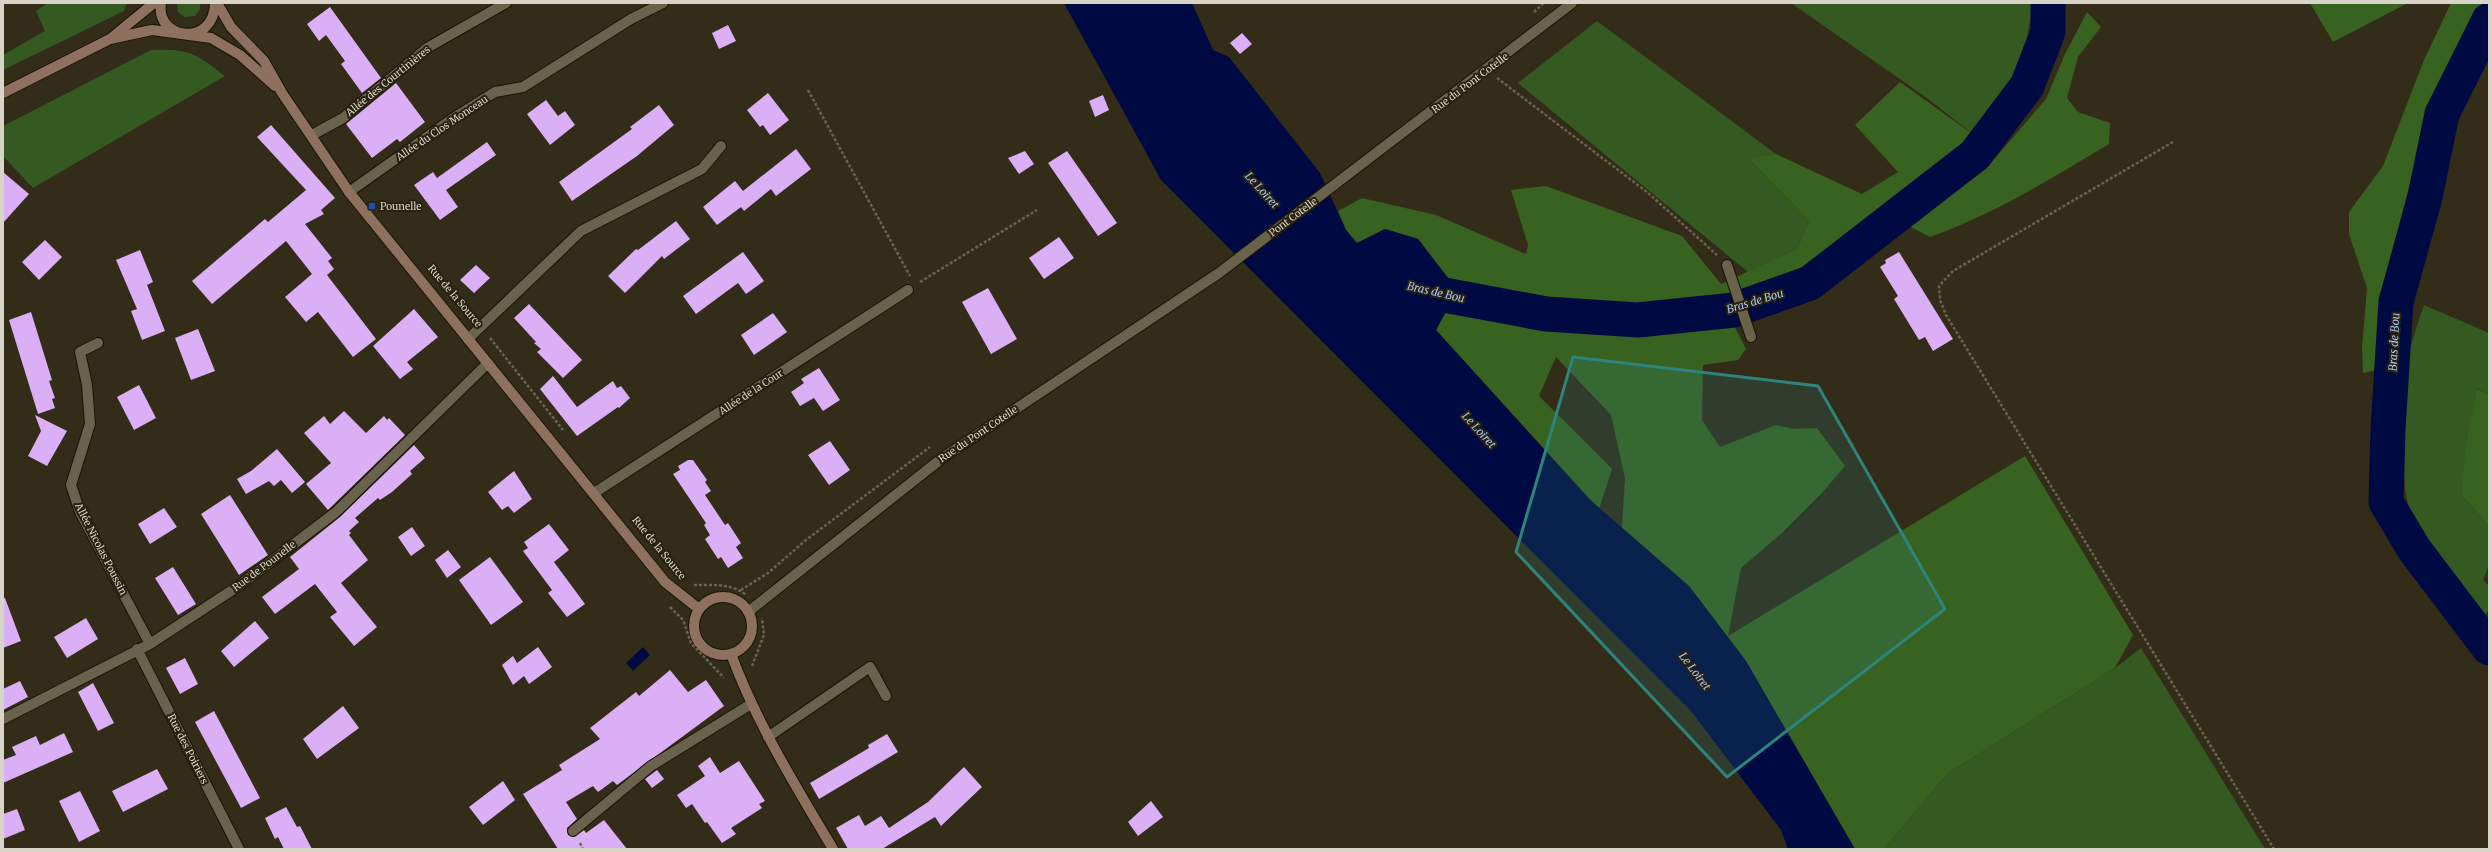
<svg xmlns="http://www.w3.org/2000/svg" width="2492" height="852" font-family="Merriweather,serif">
<style>
.green{fill:#355a21}
.forest{fill:#386220}
.water{fill:#000a42}
.lines{fill:none;stroke-linecap:round;stroke-linejoin:round}
.river{stroke:#000a42;stroke-width:35}
.building{fill:#daaff5}
.service-casing{stroke:#1a1403;stroke-width:12}
.minor-casing{stroke:#1a1403;stroke-width:12}
.tertiary-casing{stroke:#1a1403;stroke-width:12}
.secondary-casing{stroke:#1a1403;stroke-width:12}
.path{stroke:#6a6453;stroke-width:2.5;stroke-dasharray:3 2;stroke-linecap:butt}
.service{stroke:#69624d;stroke-width:10}
.minor{stroke:#69624d;stroke-width:10}
.tertiary{stroke:#69624d;stroke-width:10}
.secondary{stroke:#8e705f;stroke-width:10}
.marked{fill:#2d847c;fill-opacity:0.2;stroke:#2d847c;stroke-width:3;stroke-linejoin:round}
.transit-dot{fill:#1a4fb4;stroke:#28220f;stroke-width:1.5}
.labels{text-anchor:middle;dominant-baseline:central;stroke-width:4;stroke-linejoin:round;paint-order:stroke}
.street-label{font-size:10px;fill:#d8d4c8;stroke:#28220f}
.poi-label{font-size:10px;fill:#d8d4c8;stroke:#28220f;text-anchor:start}
.water-label{font-size:11px;font-style:italic;fill:#a8c5fa;stroke:#28220f}
</style>
<rect width="100%" height="100%" fill="#322c18"/>
<path class="green" d="M48,3H127L124,11L3,70V55L45,31L36,11Z
M177,3H200V9L195,16L184,17L178,12Z
M1791,3H2031C2033,14 2029,22 2028,33C2023,75 1999,102 1974,135L1927,98Z
M1597,21L1776,154L1750,160L1809,221L1797,249L1748,272L1518,83Z
M151,50C190,49 195,53 225,76L33,188L3,156V126Z
M2424,305L2489,333V395L2478,389L2462,496L2489,526V565L2483,580L2489,586V609L2482,620C2452,585 2418,545 2407,500C2402,475 2405,449 2405,424C2405,410 2402,395 2403,382C2407,356 2415,330 2424,305Z
M2141,648L2265,849H1884L1947,774L2115,668Z"/>
<path class="forest" d="M2310,3H2408L2333,42Z
M2451,3H2482L2427,116L2394,246L2376,370L2363,373L2362,347L2367,288L2349,234V212L2383,166L2424,60Z
M2087,12L2101,27L2078,57L2067,98L2078,112L2110,123L2109,144C2051,179 1994,214 1930,237L1905,224L1985,170L2046,99L2064,56Z
M1900,82L1974,135L1940,168L1867,223L1792,274L1757,289L1708,297L1617,309L1489,289L1448,278L1418,239L1385,229L1357,243L1346,230L1338,211L1362,198L1436,215L1526,254L1528,245L1511,190L1546,186L1682,236L1721,284L1797,249L1809,221L1749,159L1776,154L1862,194L1898,172L1855,125Z
M1448,308L1555,329L1735,327L1746,349L1738,360L1703,365L1702,420L1720,447L1776,425L1794,429L1817,428L1845,466L1822,493L1782,533L1741,568L1728,636L2025,456L2133,635L2115,668L1947,774L1884,849H1855L1746,661L1689,586L1622,528L1625,478L1611,415L1556,357L1539,396L1612,469L1599,509L1436,330Z
M2477,389L2489,395V526L2462,496L2465,451Z"/>
<path class="water" d="M1064,3H1192L1213,50L1229,57L1320,173L1346,230L1357,243L1385,229L1418,239L1448,278V308L1436,330L1589,499L1689,586L1746,661L1855,849H1788L1781,830L1691,711L1161,180Z
M643,647L650,655L633,671L626,663Z"/>
<g class="lines">
<path class="river" d="M2489,20L2442,114L2425,197L2396,302L2388,429L2386,502L2414,549L2489,648
M1402,284L1428,292L1546,314L1638,320L1734,310L1810,283L1975,155L2027,86L2048,32V3"/>
</g>
<path class="building" d="M330,7L381,78L362,93L341,64L345,61L326,35L319,41L307,24Z
M728,25L736,41L719,49L712,33Z
M1242,33L1252,44L1240,54L1230,43Z
M396,83L425,122L400,142L397,139L372,158L346,124Z
M768,93L789,120L770,135L763,125L760,127L747,110Z
M1103,95L1109,110L1095,117L1089,101Z
M546,100L558,116L565,111L575,125L550,145L527,114Z
M659,105L674,125L637,156L572,201L559,182L632,129L630,127Z
M271,125L335,198L321,210L324,214L305,224L332,258L328,261L334,269L327,275L376,339L353,357L318,312L306,322L285,297L312,274L286,241L212,304L192,281L265,219L268,222L306,190L257,137Z
M487,142L496,155L446,190L458,207L440,220L414,185L433,172L437,178Z
M796,149L811,169L776,196L771,189L744,211L741,207L717,225L703,207L735,181L743,191Z
M1025,151L1034,164L1019,174L1008,158Z
M1067,151L1117,223L1098,236L1048,163Z
M3,172L29,194L3,223Z
M676,221L690,239L664,259L662,256L625,293L608,276L636,249L638,250Z
M1059,237L1074,258L1044,279L1029,258Z
M45,240L62,257L39,280L22,262Z
M140,250L153,282L147,285L165,331L142,340L131,311L137,309L116,260Z
M743,252L764,281L746,294L738,283L696,314L683,296Z
M1899,252L1953,339L1933,351L1925,337L1919,340L1894,299L1898,296L1880,267L1886,263L1885,260Z
M476,265L490,278L474,293L460,280Z
M988,288L1017,339L991,354L962,302Z
M529,304L582,360L563,378L537,352L541,349L534,343L536,342L514,318Z
M414,309L438,337L407,362L413,369L400,379L373,346Z
M31,312L52,380L49,381L55,398L52,399L55,408L38,414L9,320Z
M773,313L787,332L754,355L741,335Z
M198,329L215,371L191,380L175,338Z
M819,368L840,400L823,411L814,398L800,406L791,392L804,383L801,379Z
M553,376L577,407L613,381L617,388L621,386L630,398L619,408L618,407L577,436L540,389Z
M139,385L156,418L134,430L117,397Z
M344,411L366,433L384,416L387,420L389,418L405,435L328,510L306,484L331,463L304,433L324,416L330,424Z
M35,415L67,431L47,466L28,456L41,431Z
M830,441L850,470L829,485L808,455Z
M414,445L425,458L410,471L412,474L392,492L380,500L378,498L355,518L359,522L349,531L351,533L349,535L368,560L341,583L377,627L354,646L330,617L337,612L315,584L275,614L262,597L299,569L290,557L340,517Z
M277,449L305,482L292,493L281,480L274,486L269,481L246,494L237,479L251,471Z
M688,460H693L707,480L705,482L711,491L705,495L725,525L728,523L741,543L736,547L743,558L728,568L721,557L718,559L705,539L710,535L704,525L706,523L673,474L680,470L678,466Z
M514,471L532,499L514,513L508,506L502,510L488,492Z
M230,495L268,555L239,575L201,514Z
M164,508L177,527L150,544L138,524Z
M549,524L569,550L554,562L585,604L567,617L548,593L552,590L523,551L528,548L524,542Z
M412,527L425,546L411,556L398,537Z
M448,550L461,567L447,578L435,560Z
M490,557L523,602L491,625L459,580Z
M173,567L196,604L178,615L155,578Z
M3,598H5L21,641L3,648Z
M86,618L98,639L67,658L54,637Z
M255,621L269,638L234,667L221,651Z
M538,647L552,667L529,684L524,676L513,685L502,665L513,656L517,663Z
M185,658L198,684L180,694L166,668Z
M670,670L688,692L706,680L724,706L617,785L613,781L598,792L593,786L566,802L577,819L567,828L568,835L574,837L584,830L586,833L604,820L627,849H558L523,794L562,770L559,765L600,739L590,728L636,692L639,696Z
M20,681L28,697L3,710V689Z
M93,683L114,723L98,731L78,692Z
M343,706L359,728L317,759L303,739Z
M214,711L260,798L241,808L195,722Z
M64,733L73,752L3,783V760L16,755L12,747L36,736L40,745Z
M887,734L898,752L819,799L810,783L869,748L868,745Z
M710,757L720,773L739,761L765,801L759,804L762,808L731,828L736,834L722,843L707,822L705,823L692,804L686,808L677,795L705,776L698,766Z
M964,767L982,787L941,826L935,817L882,849H848L836,828L859,815L865,826L881,816L889,828L928,802Z
M157,769L168,789L123,812L112,791Z
M657,770L664,779L652,788L645,779Z
M503,781L515,800L483,825L469,807Z
M80,791L100,831L79,842L59,801Z
M1151,801L1163,817L1138,836L1128,822Z
M286,807L297,827L300,826L312,849H284L278,837L275,839L265,818Z
M17,809L25,830L3,839V814Z"/>
<g class="lines">
<g class="service-casing">
<path id="service" d="M349,192L452,119L495,92L523,87L631,19L663,3
M1727,265L1751,337
M573,831L651,766L751,704"/>
</g>
<g class="minor-casing">
<path id="minor" d="M312,135L343,118L427,48L506,3
M468,339L581,231L702,169L721,146
M98,343L80,352L87,385L90,424L71,485L80,512L150,644
M594,493L908,290
M137,649L239,849
M3,719L150,644L240,585L336,512L488,363
M768,737L870,667L886,696"/>
</g>
<g class="tertiary-casing">
<path id="tertiary" d="M748,612L941,459L1219,273L1572,3"/>
</g>
<g class="secondary-casing">
<path id="secondary" d="M161,3C155,40 214,48 215,3
M217,3L231,27L264,61L282,93L349,192L665,582L699,609
M110,39L152,30L211,38L240,55L275,86
M3,93L110,39L154,3
M694 626a29 29 0 1 1 58 0a29 29 0 1 1-58 0Z
M731,654C757,724 795,785 833,849"/>
</g>
<path class="path" d="M1534,12L1544,3
M1497,78L1647,192L1717,255
M808,90L910,276
M2173,142L1953,271L1939,286L1940,300L1946,315L2274,849
M920,282L1037,210
M455,297L471,316
M490,338L563,430
M668,559L679,573
M694,585C711,585 732,583 746,595
M741,590L768,573L806,540L930,447
M670,607L683,620L691,643L724,678
M752,666L764,635L762,618
M580,843L583,849"/>
<use href="#service" class="service"/>
<use href="#minor" class="minor"/>
<use href="#tertiary" class="tertiary"/>
<use href="#secondary" class="secondary"/>
</g>
<path class="marked" d="M1573,357L1818,386L1945,609L1727,777L1516,552Z"/>
<rect class="transit-dot" x="368" y="202" width="8" height="8" rx="2"/>
<g class="labels">
<g class="street-label">
<text transform="translate(388 81) rotate(-39)">Allée des Courtinières</text>
<text transform="translate(1470 83) rotate(-37)">Rue du Pont Cotelle</text>
<text transform="translate(442 128) rotate(-34)">Allée du Clos Monceau</text>
<text transform="translate(1293 217) rotate(-37)">Pont Cotelle</text>
<text transform="translate(455 296) rotate(50)">Rue de la Source</text>
<text transform="translate(751 392) rotate(-33)">Allée de la Cour</text>
<text transform="translate(978 434) rotate(-34)">Rue du Pont Cotelle</text>
<text transform="translate(659 548) rotate(51)">Rue de la Source</text>
<text transform="translate(101 549) rotate(63)">Allée Nicolas Poussin</text>
<text transform="translate(264 566) rotate(-37)">Rue de Pounelle</text>
<text transform="translate(188 749) rotate(63)">Rue des Poiriers</text>
</g>
<g class="poi-label">
<text x="380" y="206">Pounelle</text>
</g>
<g class="water-label">
<text transform="translate(1262 190) rotate(48)">Le Loiret</text>
<text transform="translate(1436 292) rotate(13)">Bras de Bou</text>
<text transform="translate(1755 301) rotate(-17)">Bras de Bou</text>
<text transform="translate(2394 342) rotate(-87)">Bras de Bou</text>
<text transform="translate(1479 430) rotate(48)">Le Loiret</text>
<text transform="translate(1695 671) rotate(53)">Le Loiret</text>
</g>
</g>
<rect width="2492" height="852" fill="none" stroke="#d8d4c8" stroke-width="8"/>
</svg>
